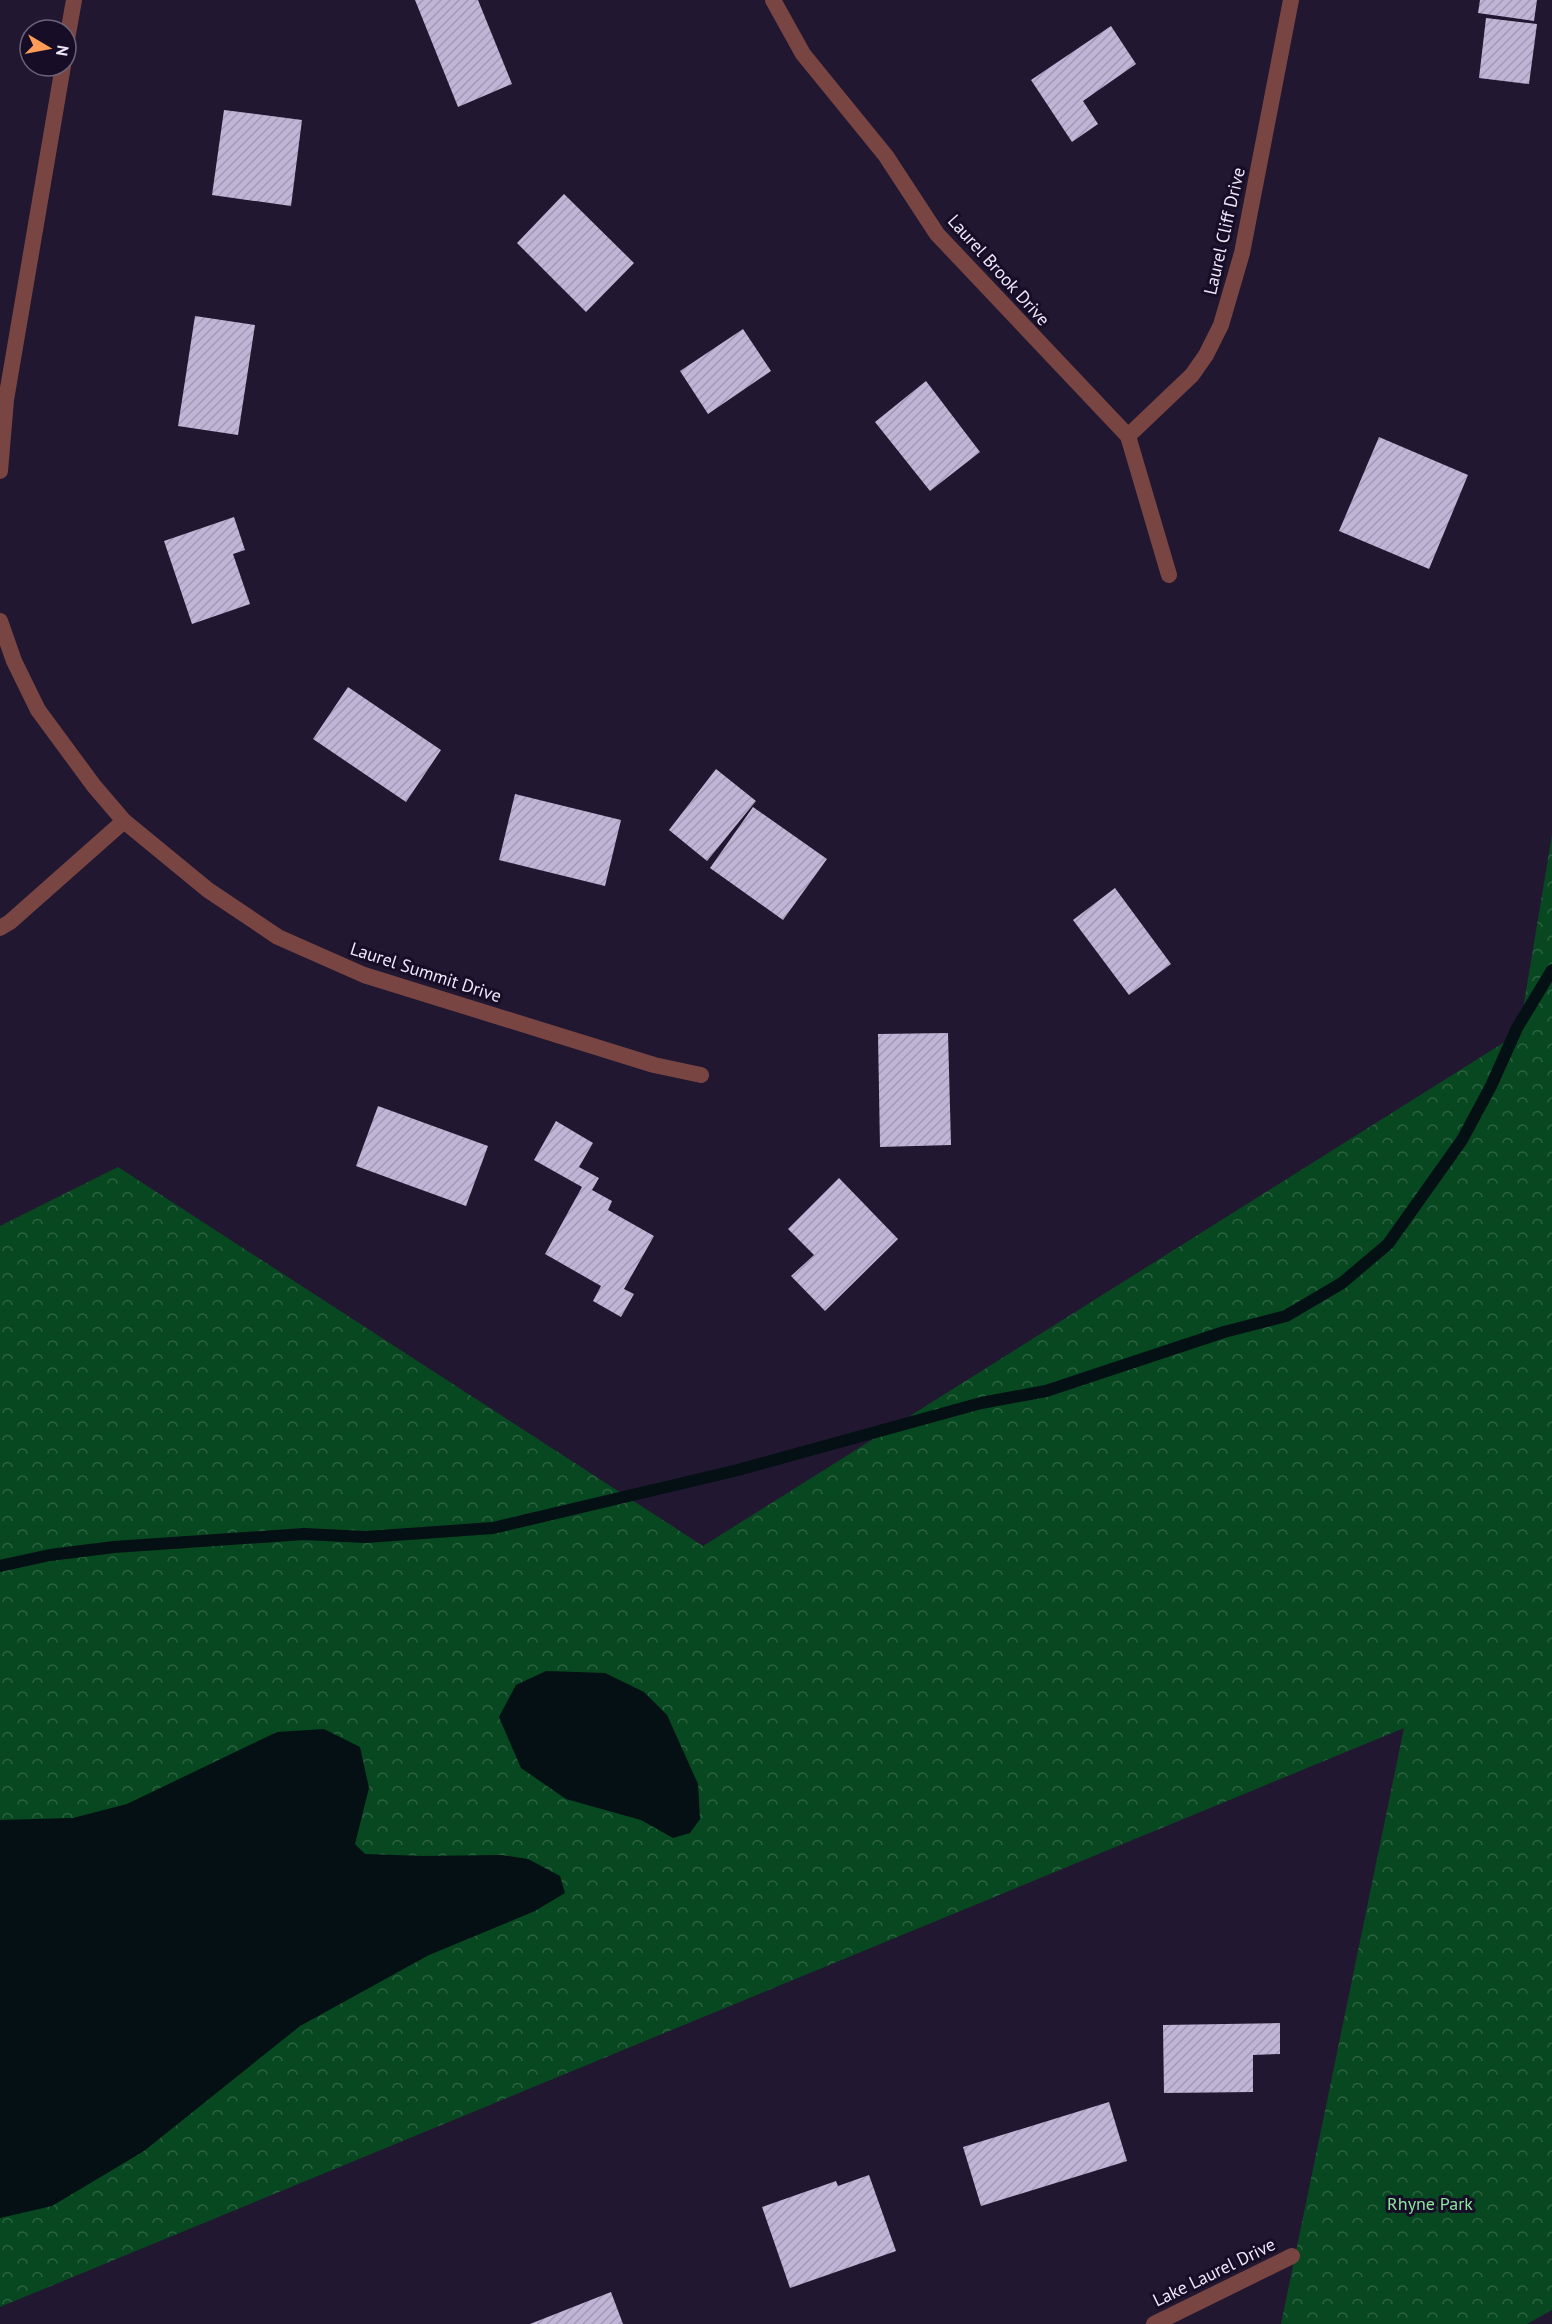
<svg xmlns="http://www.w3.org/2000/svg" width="1552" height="2324" font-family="'PT Sans',sans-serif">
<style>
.forest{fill:url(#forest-crowns)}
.water{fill:#041014}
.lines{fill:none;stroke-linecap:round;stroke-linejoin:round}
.stream{stroke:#041014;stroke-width:12}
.building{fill:url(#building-hatch)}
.minor{stroke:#794543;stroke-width:16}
.labels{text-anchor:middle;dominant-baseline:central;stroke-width:6;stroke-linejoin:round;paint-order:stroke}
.street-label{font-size:18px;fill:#ede7f9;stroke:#180d26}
.park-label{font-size:18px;fill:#8ae69f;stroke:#180d26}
</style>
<defs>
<pattern id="forest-crowns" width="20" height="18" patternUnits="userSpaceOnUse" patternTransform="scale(1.5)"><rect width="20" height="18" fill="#084820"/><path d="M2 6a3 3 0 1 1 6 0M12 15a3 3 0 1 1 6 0" fill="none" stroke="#2c6241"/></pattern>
<pattern id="building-hatch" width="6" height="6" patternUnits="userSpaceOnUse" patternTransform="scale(1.5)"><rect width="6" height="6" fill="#c1b5d7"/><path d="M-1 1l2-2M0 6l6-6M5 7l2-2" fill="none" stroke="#a299b4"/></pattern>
</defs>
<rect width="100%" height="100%" fill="#211730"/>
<path class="forest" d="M1552,835V2310L1527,2324H1281L1404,1728L0,2307V1226L118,1167L703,1546L1519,1033Z"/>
<path class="water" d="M546,1671L605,1673L644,1692L667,1715L698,1784L700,1819L690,1833L673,1838L641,1820L566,1799L521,1768L499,1717L516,1685Z
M324,1729L360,1747L369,1788L355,1844L365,1854L424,1856L501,1855L528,1859L560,1876L565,1893L535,1911L429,1955L300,2026L144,2151L52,2206L0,2218V1820L73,1818L127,1804L277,1732Z"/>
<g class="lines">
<path class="stream" d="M0,1566L50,1555L114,1547L304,1534L366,1537L493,1528L738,1470L981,1403L1046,1391L1224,1332L1286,1316L1342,1283L1388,1244L1462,1140L1491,1086L1517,1028L1552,970"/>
</g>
<path class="building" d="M415,0H478L512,84L458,107Z
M1480,0H1537L1534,21L1478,13Z
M1486,18L1537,24L1529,84L1479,78Z
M1111,26L1136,64L1083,101L1098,124L1072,142L1031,80Z
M224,110L302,120L291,206L212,195Z
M564,194L634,263L586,312L517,243Z
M195,316L255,325L238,435L178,426Z
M743,329L771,371L708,414L680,371Z
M926,381L980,452L930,491L875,422Z
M1379,437L1468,475L1429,569L1339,531Z
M234,517L245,550L233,554L250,604L192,624L164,541Z
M348,687L441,750L406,802L313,739Z
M716,769L756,801L707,861L669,830Z
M515,794L621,820L605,886L499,860Z
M753,807L827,859L783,920L710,868Z
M1115,888L1171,964L1129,995L1073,920Z
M948,1033L951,1145L880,1147L878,1034Z
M378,1106L488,1146L466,1206L356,1166Z
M556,1121L593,1143L579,1167L599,1178L592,1190L612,1201L608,1210L654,1236L624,1289L634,1294L621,1317L593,1301L601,1286L545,1254L582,1187L534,1160Z
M839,1178L898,1239L825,1311L791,1276L814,1255L788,1229Z
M1280,2023V2054L1253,2055V2092L1164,2093L1163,2025Z
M1109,2102L1127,2161L981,2206L963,2147Z
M869,2175L896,2251L790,2288L762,2207L836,2181L838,2186Z
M611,2292L623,2324H530Z"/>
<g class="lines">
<path class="minor" d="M773,0L803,54L886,156L937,234L1128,436L1169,575
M66,45L74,0
M1128,436L1192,375L1206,355L1221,325L1242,253L1291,0
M0,471L6,400L63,66
M0,621L14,661L38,710L94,786L124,821L208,890L278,937L364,975L654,1065L701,1075
M0,928L10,922L124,821
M1154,2324L1292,2256"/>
</g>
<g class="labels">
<g class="street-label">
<text transform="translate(1224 231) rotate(-77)">Laurel Cliff Drive</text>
<text transform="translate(999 270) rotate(48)">Laurel Brook Drive</text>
<text transform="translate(426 972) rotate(18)">Laurel Summit Drive</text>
<text transform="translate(1214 2272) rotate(-26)">Lake Laurel Drive</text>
</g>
<g class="park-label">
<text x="1430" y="2203">Rhyne Park</text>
</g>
</g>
<g transform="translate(48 48) rotate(100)"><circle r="28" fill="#180d26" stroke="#6d647a" stroke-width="1.5"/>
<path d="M0-4.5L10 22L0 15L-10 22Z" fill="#fe9c58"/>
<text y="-9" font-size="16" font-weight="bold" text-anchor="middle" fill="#ede7f9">N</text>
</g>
</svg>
